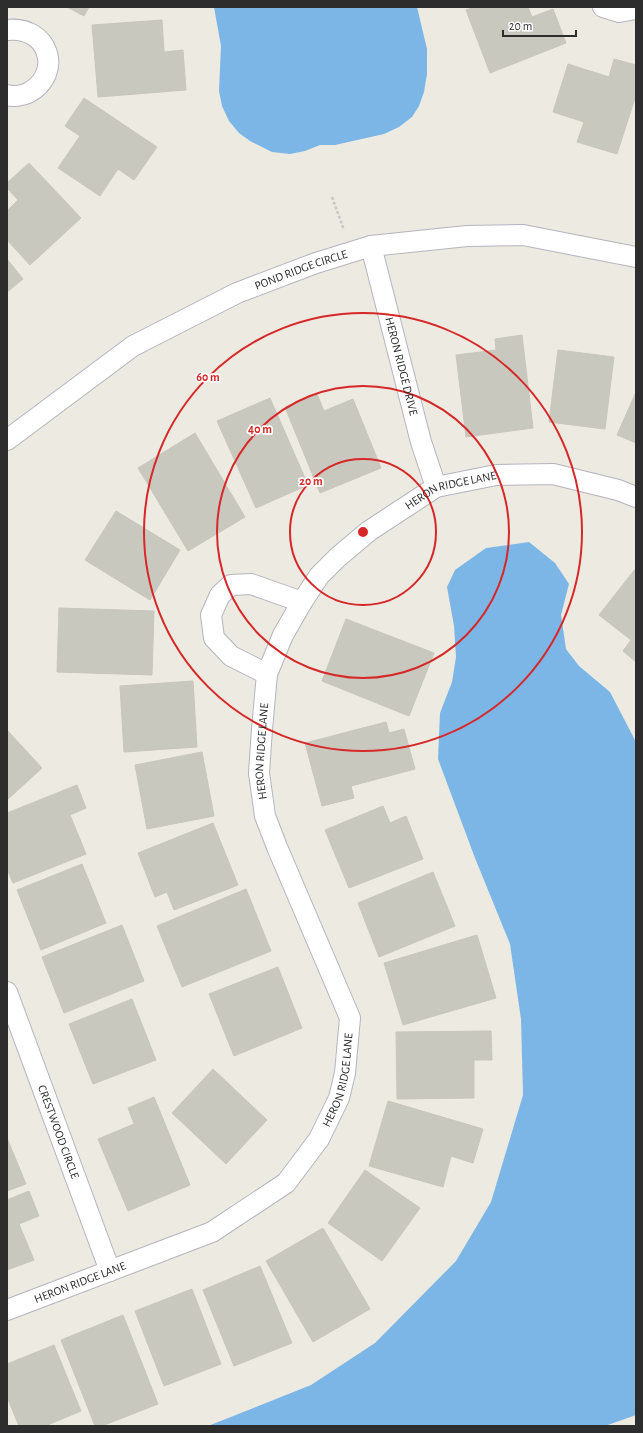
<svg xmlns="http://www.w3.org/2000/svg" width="643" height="1433" font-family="'Alegreya Sans',sans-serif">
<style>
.water{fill:#7cb6e7}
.building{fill:#c9c8bf;stroke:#c9c6ba}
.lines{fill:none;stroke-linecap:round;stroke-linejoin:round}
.minor-casing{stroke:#b4b4bf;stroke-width:22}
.path{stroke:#c8c8c8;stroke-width:2.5;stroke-dasharray:3 2;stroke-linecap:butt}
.minor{stroke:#fff;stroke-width:20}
.ring{fill:none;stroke:#d62828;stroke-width:2}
.labels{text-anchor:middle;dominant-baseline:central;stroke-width:3.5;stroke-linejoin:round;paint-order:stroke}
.street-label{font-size:12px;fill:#2d2d2d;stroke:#fff}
.centre{fill:#d62828;stroke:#fff;stroke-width:2}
.ring-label{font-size:12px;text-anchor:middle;font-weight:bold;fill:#d62828;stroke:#fff;stroke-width:3.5;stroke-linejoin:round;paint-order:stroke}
</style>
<rect width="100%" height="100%" fill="#edeae1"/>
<path class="water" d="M214,7H417L427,49V74L424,92L419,106L412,117L399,127L384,134L335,145H320L305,151L290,154L272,152L250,141L239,133L229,121L222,106L219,91L221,46Z
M529,542L555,563L569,584L561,615L566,649L579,666L610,692L636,742V1415L605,1426H208L311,1385L375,1343L456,1261L491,1202L523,1095L521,1019L510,944L475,858L438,759L440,713L452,682L456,657L454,626L447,587L455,570L486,548Z"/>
<path class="building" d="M67,7H89L84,16Z
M474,7H528L532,17L553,9L566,43L490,73L466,10Z
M162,20L164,52L183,50L186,90L98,97L92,25Z
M614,59L636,65V95L617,154L577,142L584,122L553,112L568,64L609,77Z
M84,98L157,147L134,180L118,169L100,196L58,168L80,136L65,126Z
M29,163L81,218L30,265L7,240V211L18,200L7,188V183Z
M7,259L23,279L7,292Z
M522,335L533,428L466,437L456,355L496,350L495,339Z
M558,350L614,357L605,429L549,422Z
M636,392V443L617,435Z
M317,394L324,411L353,399L381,468L320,493L285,407Z
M270,398L308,485L256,508L217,421Z
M195,433L245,517L188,551L138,468Z
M116,511L180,550L150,600L85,560Z
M636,568V662L623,651L631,640L599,615Z
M59,608L154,611L152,675L57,672Z
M346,619L434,653L409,716L322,681Z
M193,681L197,747L124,752L120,686Z
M386,722L389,733L404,729L415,769L351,786L354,798L322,806L305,743Z
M7,730L42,768L7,800Z
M202,752L214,816L147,829L135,765Z
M77,785L86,808L70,815L86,854L13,883L7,869V813Z
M383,806L390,823L406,816L423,859L349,888L325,830Z
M213,823L238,885L174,910L167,892L155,897L138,853Z
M82,864L106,923L41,950L17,890Z
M433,872L455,926L379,957L358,903Z
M246,889L271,951L182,987L157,926Z
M122,925L144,981L64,1013L42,957Z
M477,935L496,998L403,1025L384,963Z
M278,967L302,1028L234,1056L209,994Z
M132,999L156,1060L93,1084L69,1024Z
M491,1031L492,1060H474V1098L397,1099L396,1032Z
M213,1069L267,1120L226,1164L172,1113Z
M154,1097L190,1185L128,1211L98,1139L134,1124L128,1108Z
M388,1101L483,1129L473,1163L451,1156L443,1187L369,1166Z
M7,1138L26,1184L7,1191Z
M365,1170L420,1208L382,1261L328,1223Z
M29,1191L39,1216L19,1224L34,1260L7,1270V1200Z
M323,1228L370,1309L313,1342L266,1261Z
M260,1266L292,1343L234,1366L203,1290Z
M192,1289L221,1364L164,1386L135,1311Z
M123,1315L158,1404L102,1426H95L61,1340Z
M54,1345L81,1411L45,1426H19L7,1397V1364Z"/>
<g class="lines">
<g class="minor-casing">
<g id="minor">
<path d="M603,7L619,12L636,9"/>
<path d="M7,30C49,25 64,74 28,93C22,96 13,97 7,95"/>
<path id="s1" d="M371,246L421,442L436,487"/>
<path id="s2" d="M7,440L133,346L237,293L316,263L371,246L467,236L523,235L636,257"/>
<path d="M267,674L231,656L214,638L211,615L220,595L231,585L251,584L302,602"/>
<path id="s3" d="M7,992L110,1271"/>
<path id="s4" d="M7,1310L212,1232L286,1183L319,1139L339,1098L345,1073L350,1018L277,847L265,816L259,773L262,729L267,674L283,635L302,602L319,576L338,557L369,531L436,487L496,475L553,474L618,490L636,497"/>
</g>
</g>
<path class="path" d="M332,197L344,230"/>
<use href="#minor" class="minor"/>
</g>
<g class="ring">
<circle cx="363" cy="532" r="73"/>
<circle cx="363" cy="532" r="146"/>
<circle cx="363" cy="532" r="219"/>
</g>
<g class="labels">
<g class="street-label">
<text stroke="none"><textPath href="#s2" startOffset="342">POND RIDGE CIRCLE</textPath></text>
<text stroke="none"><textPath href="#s1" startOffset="124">HERON RIDGE DRIVE</textPath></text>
<text stroke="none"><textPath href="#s4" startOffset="1123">HERON RIDGE LANE</textPath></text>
<text stroke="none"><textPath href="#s4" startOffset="774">HERON RIDGE LANE</textPath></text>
<text stroke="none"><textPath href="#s4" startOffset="426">HERON RIDGE LANE</textPath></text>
<text stroke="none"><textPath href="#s3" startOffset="149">CRESTWOOD CIRCLE</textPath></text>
<text stroke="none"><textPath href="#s4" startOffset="78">HERON RIDGE LANE</textPath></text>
</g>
</g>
<circle cx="363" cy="532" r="6" class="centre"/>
<g class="ring-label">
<text x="208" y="381">60 m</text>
<text x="260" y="433">40 m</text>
<text x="311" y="485">20 m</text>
</g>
<rect width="643" height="1433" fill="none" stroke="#2d2d2d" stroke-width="16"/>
<path d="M503 30v6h73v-6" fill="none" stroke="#2d2d2d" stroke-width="2"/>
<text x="509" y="30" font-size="12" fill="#2d2d2d" stroke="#ffffff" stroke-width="3" paint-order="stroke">20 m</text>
</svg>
